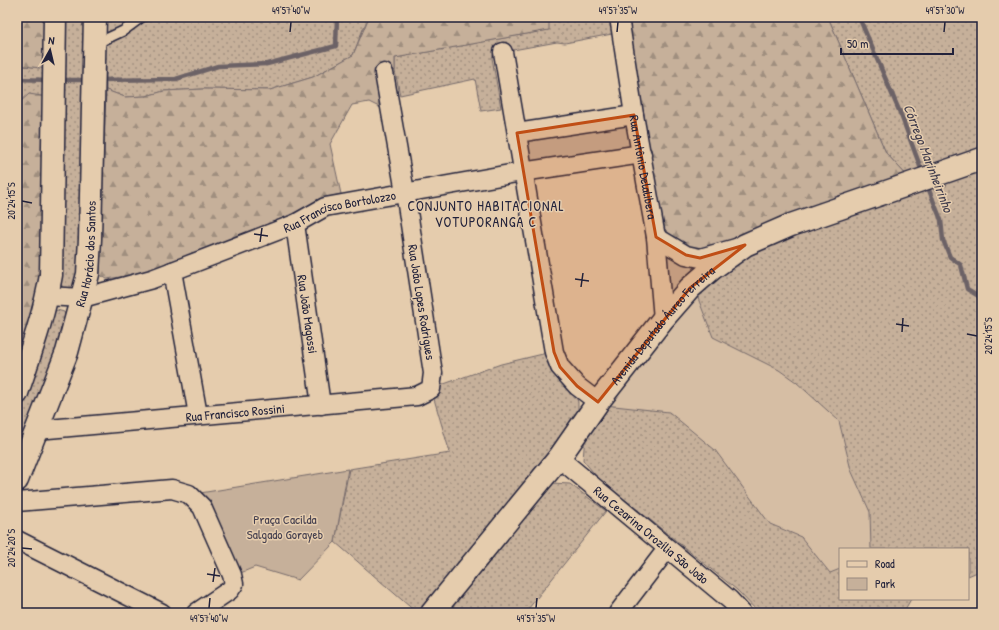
<svg xmlns="http://www.w3.org/2000/svg" width="999" height="630" font-family="'Patrick Hand',sans-serif">
<style>
.built{fill:#d6bea4}
.grass{fill:url(#grass-dots);stroke:#74696a}
.forest{fill:url(#forest-firs);stroke:#74696a}
.park{fill:#c6b09a;stroke:#74696a}
.lines{fill:none;stroke-linecap:round;stroke-linejoin:round}
.stream{stroke:#6c6266;stroke-width:4.5}
.service-casing{stroke:#22223b;stroke-width:12}
.minor-casing{stroke:#22223b;stroke-width:21}
.secondary-casing{stroke:#22223b;stroke-width:25}
.service{stroke:#e5ccad;stroke-width:9}
.minor{stroke:#e5ccad;stroke-width:18}
.secondary{stroke:#e5ccad;stroke-width:22}
.marked{fill:#c04e15;fill-opacity:0.2;stroke:#c04e15;stroke-width:3;stroke-linejoin:round}
.ticks{fill:none;stroke:#22223b;stroke-width:1.5}
.labels{text-anchor:middle;dominant-baseline:central;stroke-width:3;stroke-linejoin:round;paint-order:stroke}
.street-label{font-size:13px;fill:#22223b;stroke:#e5ccad}
.park-label{font-size:13px;fill:#433e4e;stroke:#e5ccad}
.water-label{font-size:14px;font-style:italic;fill:#413d4d;stroke:#e5ccad}
.neighbourhood-label{font-size:14px;letter-spacing:1px;fill:#22223b;stroke:#e5ccad}
.neatline{fill:none;stroke:#22223b;stroke-width:1.5}
.ticks-label{font-size:10px;text-anchor:middle;fill:#22223b}
</style>
<defs>
<pattern id="grass-dots" width="8" height="8" patternUnits="userSpaceOnUse"><rect width="8" height="8" fill="#c6b09a"/><path d="M2 2h.1M6 6h.1" fill="none" stroke="#a08f7f" stroke-width="1.8" stroke-linecap="round"/></pattern>
<pattern id="forest-firs" width="22" height="20" patternUnits="userSpaceOnUse"><rect width="22" height="20" fill="#c6b09a"/><path d="M5 1l3.5 6h-7zM16 11l3.5 6h-7z" fill="#a08f7f"/></pattern>
</defs>
<rect width="100%" height="100%" fill="#e5ccad"/>
<filter id="ink" filterUnits="userSpaceOnUse"><feTurbulence type="fractalNoise" baseFrequency=".025" numOctaves="2"/><feDisplacementMap in="SourceGraphic" scale="8" xChannelSelector="R" yChannelSelector="G"/><feConvolveMatrix kernelMatrix="1 2 1 2 8 2 1 2 1" color-interpolation-filters="sRGB"/></filter>
<g filter="url(#ink)">
<path class="built" d="M696,293L713,337L779,370L796,382L839,421L851,470L870,512L871,549H840V569L830,573L801,537L770,524L715,450L605,405Z"/>
<path class="grass" d="M64,17H86L78,276L74,288H62L59,276Z
M101,17H369L363,29L353,55L313,77L270,90L203,89L164,91L146,96L125,97L106,90V69L101,41Z
M549,17H611L612,34L565,43L557,42L513,50L506,46L495,49L492,58L501,108L481,111L475,79L400,95L395,71V58L548,30Z
M828,17H982V148L953,157L908,177L886,153Z
M17,65L48,69V97L20,102L17,106Z
M982,166V570L968,576V549H871L870,512L851,470L839,421L796,382L779,370L713,337L696,293L748,251Z
M57,310L64,312L66,317L58,349L17,460V413L40,350L51,314Z
M547,353L573,388L578,402V414L421,613H417L335,542L349,469L450,453L434,399L439,393L441,385L501,364Z
M605,405L669,412L715,450L770,524L801,537L830,573L840,569V599H911L903,613H759L737,590L597,477L583,460L585,436Z
M551,483L570,484L606,511L525,613H440Z"/>
<path class="forest" d="M17,17H48V69L17,65Z
M369,17H549V30L395,58V71L391,67L379,70L383,109L369,102L352,105L330,144L341,194L325,198L292,214L151,272L107,279L100,275L106,90L125,97L146,96L164,91L203,89L270,90L313,77L353,55Z
M627,17H828L886,153L908,177L716,247L694,249L677,242L664,228L644,120Z
M29,94L48,97L45,275L17,373V106L20,102Z"/>
<path class="park" d="M620,123L627,127L631,146L629,150L532,165L526,162V140Z
M667,253L702,265L666,302L663,261Z
M348,469L335,542L298,580L255,567L238,574L194,494Z"/>
<g class="lines">
<path class="stream" d="M859,17L901,115L923,174
M17,79L49,80
M61,80H87
M99,80L176,79L218,66L267,64L336,46L337,17
M927,185L941,220L943,240L950,257L961,265L967,289L982,298"/>
<g class="service-casing">
<path id="service" d="M95,44L123,31L142,17"/>
</g>
<g class="minor-casing">
<g id="minor">
<path id="s1" d="M619,17L634,115L656,237L663,319"/>
<path d="M503,52L554,352L560,367L577,386L598,402"/>
<path d="M517,133L634,115"/>
<path id="s2" d="M295,224L321,405"/>
<path d="M656,237L686,255L700,258L736,248"/>
<path d="M172,271L198,415"/>
<path id="s3" d="M47,296L82,298L152,279L295,224L325,207L522,172L642,154"/>
<path id="s4" d="M37,430L417,396L431,389L433,373L405,192L384,73"/>
<path id="s5" d="M559,458L730,600L742,613"/>
<path d="M17,502L172,489L189,494L202,507L232,575L234,584L230,590L196,613"/>
<path d="M17,540L162,613"/>
<path d="M618,613L667,549"/>
</g>
</g>
<g class="secondary-casing">
<g id="secondary">
<path d="M17,393C30,354 44,316 51,275L55,17"/>
<path id="s6" d="M17,480L67,352L88,274L90,239L95,17"/>
<path id="s7" d="M432,613L559,458L598,402L663,319L690,288L713,268L745,245L791,225L982,159"/>
</g>
</g>
<use href="#service" class="service"/>
<use href="#minor" class="minor"/>
<use href="#secondary" class="secondary"/>
</g>
</g>
<path class="marked" d="M634,115L656,237L686,255L700,258L745,245L690,288L598,402L577,386L560,367L554,352L517,133Z"/>
<path class="ticks" d="M290,32L291,22M617,32L618,22M944,32L945,22M22,201L32,203M254,234L268,236M260,242L262,228M575,279L589,281M581,287L583,273M896,324L909,326M902,332L903,318M967,334L977,336M22,548L32,549M207,574L220,576M213,582L215,568M209,608L210,598M536,608L537,598"/>
<g class="labels">
<g class="street-label">
<text stroke="none"><textPath href="#s1" startOffset="152">Rua Antônio Delalibera</textPath></text>
<text stroke="none"><textPath href="#s3" startOffset="308">Rua Francisco Bortolozzo</textPath></text>
<text stroke="none"><textPath href="#s6" startOffset="238">Rua Horácio dos Santos</textPath></text>
<text transform="translate(422 302) rotate(81)">Rua João Lopes Rodrigues</text>
<text stroke="none"><textPath href="#s2" startOffset="91">Rua João Magossi</textPath></text>
<text stroke="none"><textPath href="#s7" startOffset="369">Avenida Deputado Áureo Ferreira</textPath></text>
<text stroke="none"><textPath href="#s4" startOffset="199">Rua Francisco Rossini</textPath></text>
<text stroke="none"><textPath href="#s5" startOffset="120">Rua Cezarina Orozília São João</textPath></text>
</g>
<g class="park-label">
<text x="285" y="519">Praça Cacilda<tspan x="285" dy="15">Salgado Gorayeb</tspan></text>
</g>
<g class="water-label">
<text transform="translate(929 158) rotate(69)">Córrego Marinheirinho</text>
</g>
<g class="neighbourhood-label">
<text x="486" y="205">CONJUNTO HABITACIONAL<tspan x="486" dy="16">VOTUPORANGA C</tspan></text>
</g>
</g>
<rect width="999" height="630" fill="none" stroke="#e5ccad" stroke-width="44"/>
<rect x="839" y="548" width="130" height="52" fill="#e5ccad" stroke="#97887f"/>
<rect x="847" y="561" width="20" height="6" fill="#e5ccad" stroke="#97887f"/>
<text x="875" y="568" font-size="12" fill="#22223b">Road</text>
<rect x="847" y="578" width="20" height="12" fill="#c6b09a" stroke="#97887f"/>
<text x="875" y="588" font-size="12" fill="#22223b">Park</text>
<g transform="translate(50 50) rotate(8)" stroke="#e5ccad" stroke-width="3" paint-order="stroke">
<path d="M0-3L7 15L0 10L-7 15Z" fill="#22223b"/>
<text y="-6" font-size="11" font-weight="bold" text-anchor="middle" fill="#22223b">N</text>
</g>
<path d="M841 48v6h112v-6" fill="none" stroke="#22223b" stroke-width="2"/>
<text x="847" y="48" font-size="12" fill="#22223b" stroke="#e5ccad" stroke-width="3" paint-order="stroke">50 m</text>
<rect x="22" y="22" width="955" height="586" class="neatline"/>
<g class="ticks-label">
<text x="291" y="14">49°57'40"W</text>
<text x="618" y="14">49°57'35"W</text>
<text x="945" y="14">49°57'30"W</text>
<text transform="translate(11 201) rotate(-90)" y="4">20°24'15"S</text>
<text transform="translate(988 336) rotate(-90)" y="4">20°24'15"S</text>
<text transform="translate(11 548) rotate(-90)" y="4">20°24'20"S</text>
<text x="209" y="622">49°57'40"W</text>
<text x="536" y="622">49°57'35"W</text>
</g>
</svg>
